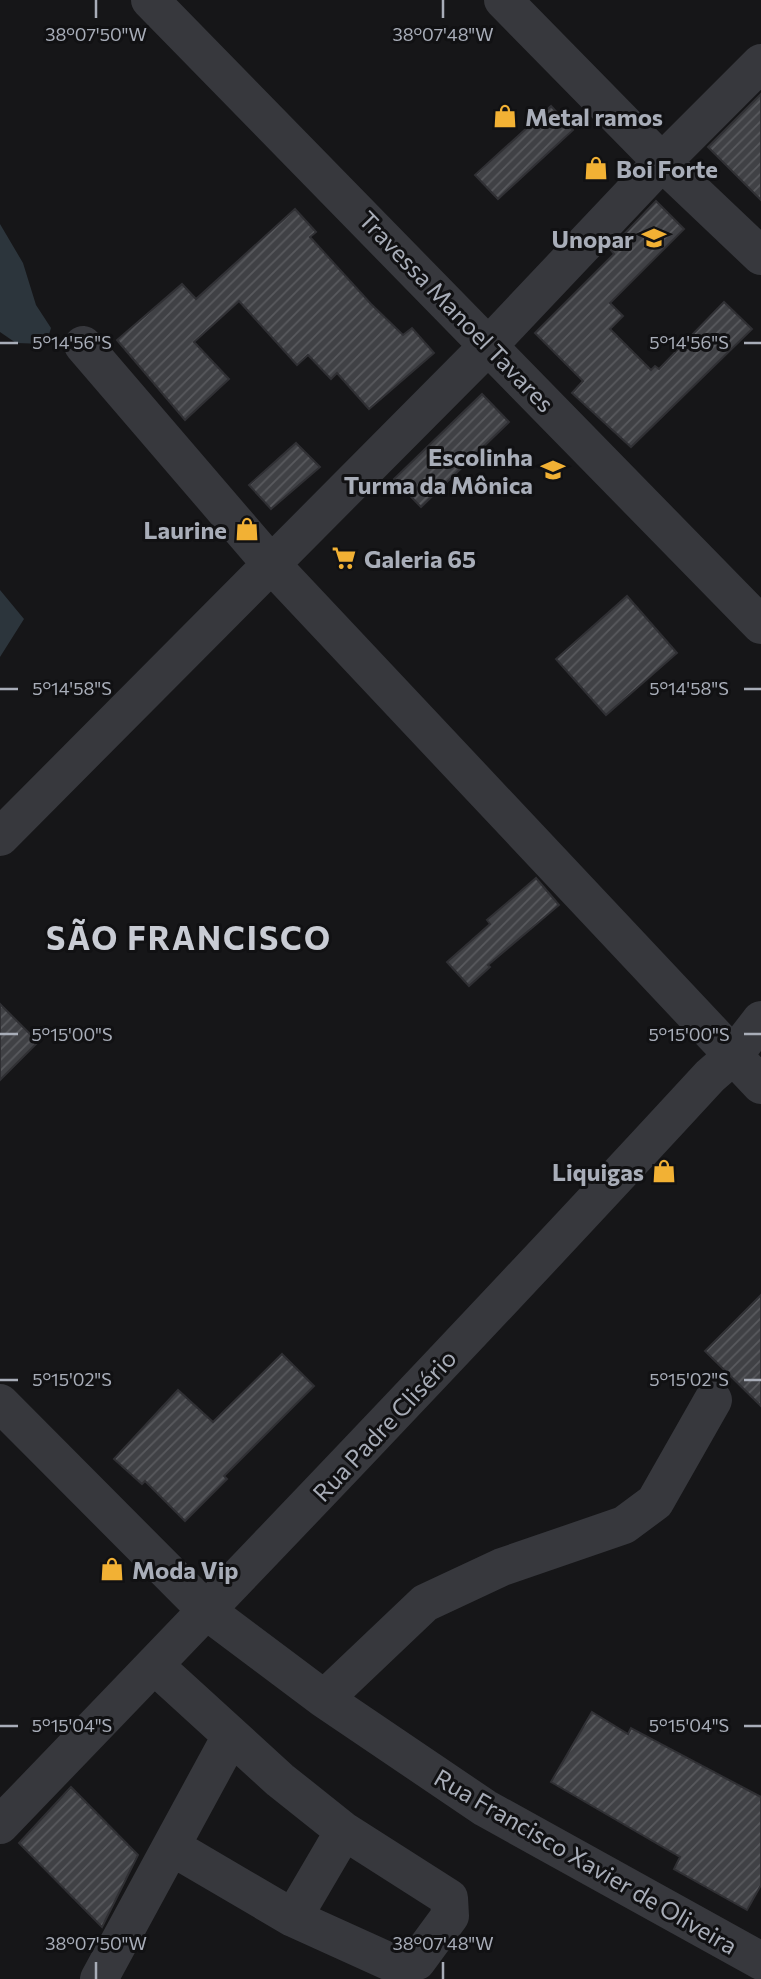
<svg xmlns="http://www.w3.org/2000/svg" width="761" height="1979" font-family="Commissioner,sans-serif">
<style>
.water{fill:#2c353c}
.building{fill:url(#building-hatch);stroke:#303034;stroke-width:2}
.lines{fill:none;stroke-linecap:round;stroke-linejoin:round}
.minor{stroke:#37383d;stroke-width:38}
.ticks{fill:none;stroke:#a8adb8;stroke-width:2.5}
.labels{text-anchor:middle;dominant-baseline:central;stroke-width:6;stroke-linejoin:round;paint-order:stroke}
.poi-label{font-size:24px;font-weight:bold;fill:#a8adb8;stroke:#111113;text-anchor:start}
.street-label{font-size:24px;fill:#a8adb8;stroke:#111113}
.district-label{font-size:32px;font-weight:bold;letter-spacing:2px;fill:#c9ccd4;stroke:#111113}
.ticks-label{font-size:18px;text-anchor:middle;fill:#a8adb8;stroke:#111113;stroke-width:6;stroke-linejoin:round;paint-order:stroke}
</style>
<defs>
<pattern id="building-hatch" width="6" height="6" patternUnits="userSpaceOnUse" patternTransform="scale(1.75)"><rect width="6" height="6" fill="#404145"/><path d="M-1 1l2-2M0 6l6-6M5 7l2-2" fill="none" stroke="#595a5e"/></pattern>
</defs>
<rect width="100%" height="100%" fill="#161618"/>
<path class="water" d="M0,224L23,263L36,305L51,328L46,344L16,343L0,332Z
M0,590L24,619L0,657Z"/>
<path class="building" d="M761,94V200L708,147Z
M551,106L573,130L498,199L475,175Z
M656,201L684,229L610,303L623,316L610,329L651,370L655,366L659,369L724,302L752,329L631,447L572,393L583,381L535,333L614,254L610,249Z
M295,209L316,232L310,237L371,304L403,335L412,328L434,353L369,409L337,373L331,379L308,355L297,365L239,301L194,342L229,379L185,420L117,340L182,284L196,299Z
M482,394L509,422L421,507L394,479Z
M296,443L320,467L271,509L249,485Z
M627,596L677,653L606,715L556,659Z
M536,878L559,905L488,965L490,967L469,986L447,962L490,924L487,920Z
M0,1004L38,1042L0,1080Z
M761,1295V1406L705,1351Z
M282,1354L314,1386L224,1476L227,1479L185,1521L145,1481L142,1484L114,1459L178,1390L213,1422Z
M592,1712L628,1734L631,1728L761,1797V1885L747,1910L674,1869L680,1857L551,1782Z
M71,1787L138,1855L102,1927L19,1843Z"/>
<g class="lines">
<path class="minor" d="M150,0L761,625
M503,0L662,162L761,256
M83,345L271,564L761,1085
M0,837L490,344L662,162L761,63
M0,1403L208,1612L324,1699L485,1808L761,1961
M154,1665L280,1780L344,1831L449,1898L450,1916L417,1961L399,1966L293,1918L172,1847
M324,1699L425,1603L502,1567L624,1525L655,1502L713,1400
M0,1825C239,1577 477,1329 710,1076L733,1056L761,1020
M293,1918L344,1831
M99,1979L231,1736"/>
</g>
<path class="ticks" d="M96,0V18M443,0V18M0,343H18M744,343H761M0,689H18M744,689H761M0,1034H18M744,1034H761M0,1380H18M744,1380H761M0,1726H18M744,1726H761M96,1962V1979M443,1962V1979"/>
<defs>
<g id="shop-bare" transform="scale(1.89)"><path d="M-5-2.5h2.3a2.7 3.5 0 0 1 5.4 0H5L5.5 6h-11ZM-1.5-2.5h3a1.5 2.3 0 0 0-3 0Z" fill="#f2b134" stroke="#111113" stroke-width="2.5" paint-order="stroke"/></g>
<g id="university-bare" transform="scale(1.89)"><path d="M0-5L7-2L0 1L-7-2ZM-4 1L0 2.5L4 1V4Q0 6-4 4Z" fill="#f2b134" stroke="#111113" stroke-width="2.5" paint-order="stroke"/></g>
<g id="school-bare" transform="scale(1.89)"><path d="M0-5L7-2L0 1L-7-2ZM-4 1L0 2.5L4 1V4Q0 6-4 4Z" fill="#f2b134" stroke="#111113" stroke-width="2.5" paint-order="stroke"/></g>
<g id="supermarket-bare" transform="scale(1.89)"><path d="M-6-5.5h2.5l.6 2H6L4.5 2H-2.5L-4.4-4H-6ZM-1.5 3.2a1.3 1.3 0 1 0 .1 0ZM3 3.2a1.3 1.3 0 1 0 .1 0Z" fill="#f2b134" stroke="#111113" stroke-width="2.5" paint-order="stroke"/></g>
</defs>
<g fill-rule="evenodd">
<use href="#shop-bare" x="505" y="116"/>
<use href="#shop-bare" x="596" y="168"/>
<use href="#university-bare" x="654" y="238"/>
<use href="#school-bare" x="553" y="470"/>
<use href="#shop-bare" x="247" y="529"/>
<use href="#supermarket-bare" x="344" y="558"/>
<use href="#shop-bare" x="664" y="1171"/>
<use href="#shop-bare" x="112" y="1569"/>
</g>
<g class="labels">
<g class="poi-label">
<text x="525" y="116">Metal ramos</text>
<text x="616" y="168">Boi Forte</text>
<text x="634" y="238" text-anchor="end">Unopar</text>
<text x="533" y="456" text-anchor="end">Escolinha<tspan x="533" dy="28">Turma da Mônica</tspan></text>
<text x="227" y="529" text-anchor="end">Laurine</text>
<text x="364" y="558">Galeria 65</text>
<text x="644" y="1171" text-anchor="end">Liquigas</text>
<text x="132" y="1569">Moda Vip</text>
</g>
<g class="street-label">
<text transform="translate(457 311) rotate(46)">Travessa Manoel Tavares</text>
<text transform="translate(384 1425) rotate(-47)">Rua Padre Clisério</text>
<text transform="translate(586 1861) rotate(30)">Rua Francisco Xavier de Oliveira</text>
</g>
<g class="district-label">
<text x="189" y="937">SÃO FRANCISCO</text>
</g>
</g>
<g class="ticks-label">
<text x="96" y="41">38°07'50"W</text>
<text x="443" y="41">38°07'48"W</text>
<text x="72" y="349">5°14'56"S</text>
<text x="689" y="349">5°14'56"S</text>
<text x="72" y="695">5°14'58"S</text>
<text x="689" y="695">5°14'58"S</text>
<text x="72" y="1041">5°15'00"S</text>
<text x="689" y="1041">5°15'00"S</text>
<text x="72" y="1386">5°15'02"S</text>
<text x="689" y="1386">5°15'02"S</text>
<text x="72" y="1732">5°15'04"S</text>
<text x="689" y="1732">5°15'04"S</text>
<text x="96" y="1950">38°07'50"W</text>
<text x="443" y="1950">38°07'48"W</text>
</g>
</svg>
